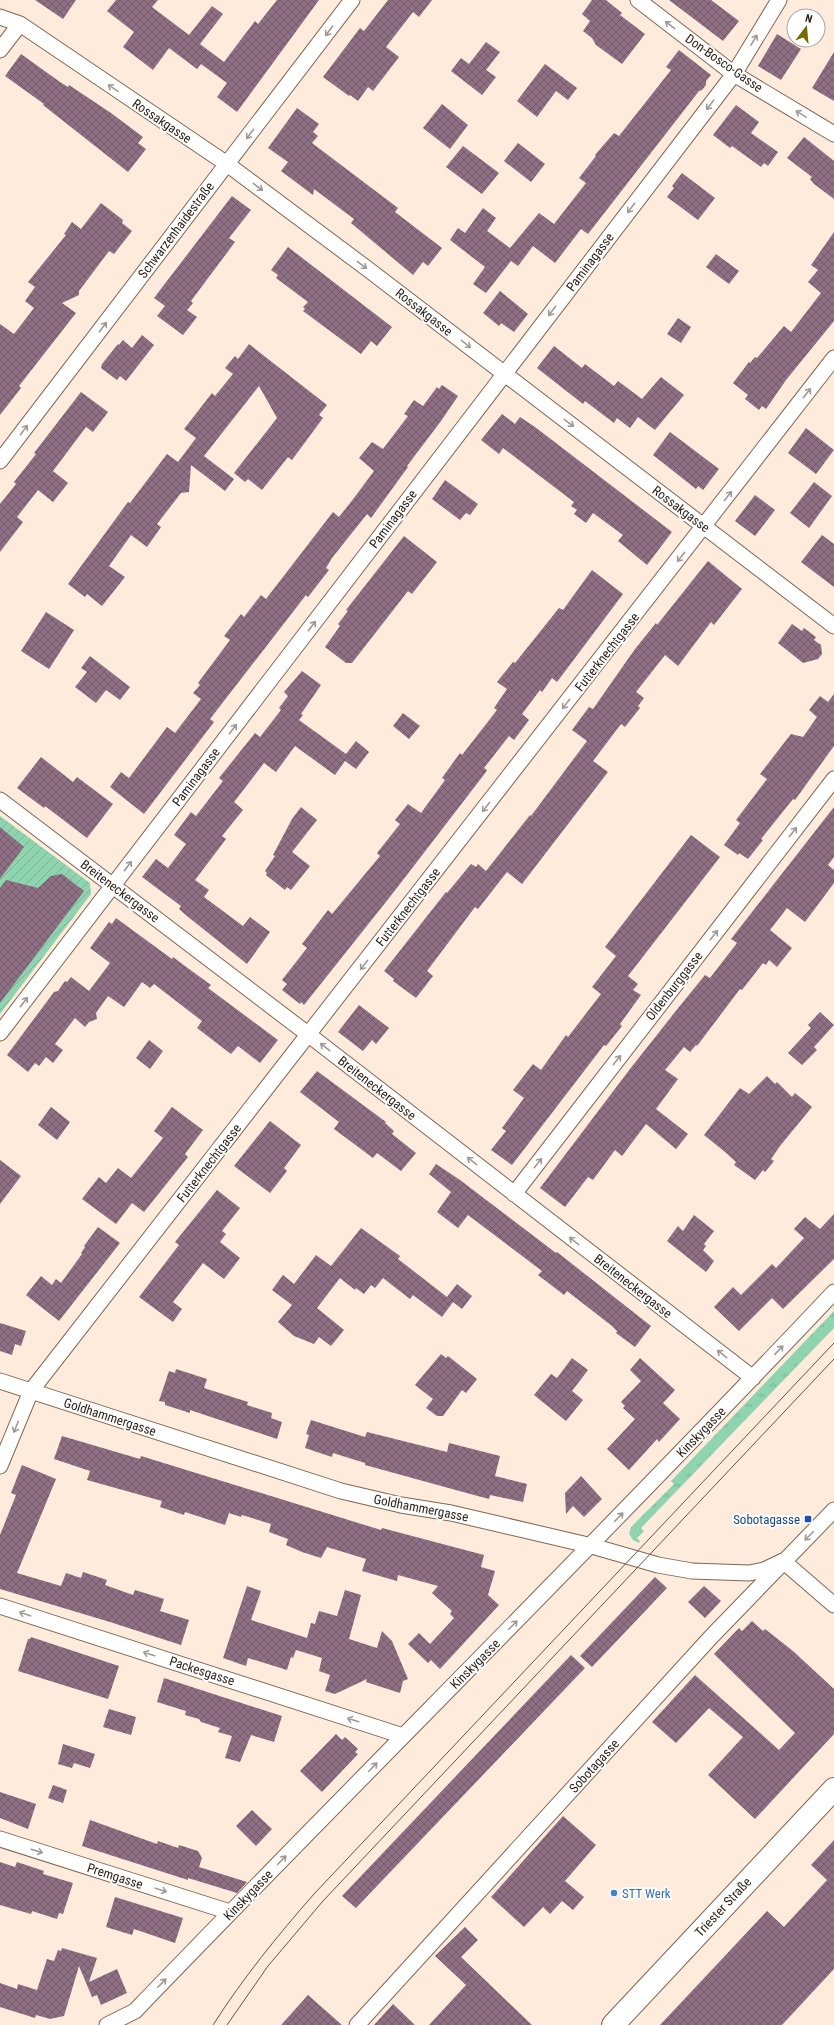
<svg xmlns="http://www.w3.org/2000/svg" width="834" height="2025" font-family="'Roboto Condensed',sans-serif">
<style>
.grass{fill:url(#grass-tufts)}
.garden{fill:url(#garden-furrows)}
.building{fill:url(#building-cross-hatch)}
.lines{fill:none;stroke-linecap:round;stroke-linejoin:round}
.minor-casing{stroke:#82664f;stroke-width:17}
.primary-casing{stroke:#82664f;stroke-width:24}
.minor{stroke:#fff;stroke-width:15}
.primary{stroke:#fff;stroke-width:22}
.tram{stroke:#64564b;stroke-width:1}
.oneway{stroke:#a09a96}
.transit-dot{fill:#1a4fb4;stroke:#fff;stroke-width:1.5}
.shop-dot{fill:#3f7fe0;stroke:#fff;stroke-width:1.5}
.labels{text-anchor:middle;dominant-baseline:central;stroke-width:4;stroke-linejoin:round;paint-order:stroke}
.street-label{font-size:13px;fill:#2b1f16;stroke:#fff}
.transit-label{font-size:13px;fill:#164399;stroke:#fff;text-anchor:end}
.shop-label{font-size:13px;fill:#366cbe;stroke:#fff;text-anchor:start}
</style>
<defs>
<pattern id="grass-tufts" width="24" height="20" patternUnits="userSpaceOnUse"><rect width="24" height="20" fill="#8dd4af"/><path d="M3 7l-1-3M5 7V3M7 7l1-3M15 17l-1-3M17 17v-4M19 17l1-3" fill="none" stroke="#7ab696"/></pattern>
<pattern id="garden-furrows" width="10" height="10" patternUnits="userSpaceOnUse"><rect width="10" height="10" fill="#8dd4af"/><path d="M-1 1l2-2M0 10L10 0M9 11l2-2" fill="none" stroke="#7ab696"/></pattern>
<pattern id="building-cross-hatch" width="8" height="8" patternUnits="userSpaceOnUse"><rect width="8" height="8" fill="#8f6f83"/><path d="M0 0l8 8M0 8l8-8" fill="none" stroke="#755b6a"/></pattern>
</defs>
<rect width="100%" height="100%" fill="#ffebdc"/>
<path class="grass" d="M834,1311V1328L641,1528L644,1531L637,1538L640,1541L639,1543L633,1540L629,1534L631,1527L674,1484L671,1481Z"/>
<path class="garden" d="M0,816L90,883L91,894L0,1014Z"/>
<path class="building" d="M35,0H76L63,19Z
M116,0H158L152,7L189,35L212,6L223,14L200,44L224,62L255,21L258,24L277,0H319L237,112L217,97L227,83L201,64L197,69L169,48L153,70L123,47L134,32L107,11Z
M388,0H432L419,17L413,12L386,47L399,57L373,91L368,87L358,101L350,95L349,96L323,77L360,28L364,31Z
M592,0H606L622,13L620,15L645,34L622,64L596,45L592,38L583,31L590,21L582,14Z
M669,0H711L739,21L723,41Z
M777,34L801,49L781,80L758,66Z
M486,42L500,52L486,70L496,77L482,95L451,71L461,58L469,64Z
M679,50L711,75L706,81V85L702,90L699,91L588,234L581,229L555,263L533,246L518,266L511,261L486,293L473,284L485,267L450,240L458,228L465,233L483,208L496,218L487,231L510,248L539,213L554,224L586,183L579,178L596,156L595,155L614,133L619,136L671,70L666,67Z
M834,52V101L812,88Z
M21,54L60,82L68,87L69,85L111,113L143,137L138,143L146,149L128,172L43,105L44,104L5,76Z
M545,64L577,88L568,100L556,91L537,117L517,101Z
M442,104L468,125L450,149L423,128Z
M736,105L759,122L751,133L778,152L768,166L764,163L761,167L732,146L730,148L713,135Z
M297,108L319,124L313,132L318,136L312,143L398,208L395,212L442,248L428,266L423,262L413,275L351,223L354,219L314,189L313,195L281,171L288,162L268,148Z
M804,137L834,161V199L814,184L810,179L812,177L787,158Z
M518,143L545,164L531,182L504,161Z
M463,146L499,173L482,194L446,167Z
M682,173L715,198L698,220L667,197L674,188L672,186Z
M232,196L251,210L229,238L235,242L191,301L193,303L187,310L197,317L183,335L157,316L165,306L154,298Z
M101,203L123,220L122,223L132,231L114,254L109,251L79,291V295L62,303L76,313L19,386L21,388L0,415V324L14,334L34,308L25,301L35,287L28,282L66,235L64,234L72,222L81,229Z
M834,232V321L786,380L766,409L762,406L759,410L745,399L748,395L733,383L749,362L750,363L755,357L757,358L784,326L791,332L821,293L808,282L818,270L811,265Z
M288,247L392,327L377,346L371,341L361,354L303,311L305,309L303,307L308,302L276,278L278,275L271,270Z
M716,254L739,271L729,284L706,267Z
M500,291L528,314L514,332L501,323L499,326L483,313Z
M678,318L691,327L681,343L667,334Z
M142,335L154,345L126,381L120,376L117,380L101,368L102,364L118,344L119,345L123,340L132,348Z
M249,344L327,405L319,415L323,418L292,460L288,457L262,490L248,479L245,482L234,473L277,418L259,386L204,456L234,479L225,491L191,465L189,492L181,493L157,524L161,527L147,547L131,535L109,566L125,577L102,606L87,594L85,597L68,584L128,502L130,503L167,454L178,462L196,438L184,429L212,393L215,396L233,374L225,368L235,356L238,359Z
M554,346L582,368L585,364L614,386L618,381L642,399L661,377L684,395L655,430L638,417L630,428L617,418L614,423L585,401L583,404L537,368Z
M442,385L458,396L441,421L407,466L408,467L371,518L367,514L332,558L326,568L329,570L308,597L306,595L210,719L214,722L144,814L110,787L121,772L129,778L167,727L175,733L201,699L193,693L200,685L198,683L230,640L224,636L241,614L244,617L261,595L266,599L333,512L339,517L354,498L374,471L359,458L372,442L383,449L408,416L404,414L414,400L423,406L437,387L439,389Z
M81,392L108,412L93,432L86,427L53,471L68,483L53,502L38,490L17,517L23,522L0,552V504L16,484L14,482L36,454L34,453Z
M502,414L515,424L520,417L535,427L672,532L647,565L618,541L623,535L593,513L586,523L574,514L577,510L571,506L574,502L503,448L499,454L481,440Z
M806,428L834,450L816,474L788,453Z
M670,432L719,469L703,490L698,486L696,489L653,455Z
M445,480L478,504L470,515L466,513L460,520L432,499Z
M814,482L832,496L809,528L790,513Z
M755,495L775,510L755,536L735,521Z
M822,535L834,544V587L801,562Z
M404,536L437,562L412,594L408,591L352,663H346L325,647L340,626L338,624L348,611L346,610Z
M708,561L742,589L714,625L711,622L678,666L665,655L636,692L644,698L638,706L640,708L625,727L621,724L593,761L608,772L522,884L507,872L478,909L475,907L427,971L433,976L416,998L393,981L394,979L384,971L446,892L447,893L471,864L476,867L478,864L486,871L530,815L531,816L587,741L572,730L589,707L593,709L635,649L656,623L657,625Z
M592,570L623,594L557,682L552,678L542,692L540,690L522,714L529,720L514,740L509,736L484,768L487,770L486,772L393,893L304,1005L301,1002L300,1004L282,990L287,984L282,980L307,948L302,944L328,910L332,914L380,856L377,853L400,824L395,820L408,804L421,813L445,780L442,778L460,753L462,755L497,710L494,708L507,689L497,682L513,662L515,663L559,608L563,610Z
M46,612L74,630L49,669L21,651Z
M792,624L802,631L804,628L816,637L814,640L821,645L822,654L818,659L803,663L778,643Z
M90,656L130,687L120,700L106,690L96,703L75,687L87,672L81,668Z
M302,671L321,685L301,714L303,715L299,720L346,754L356,741L369,752L356,769L345,761L335,775L295,746L276,772L264,763L234,802L243,810L222,836L226,839L195,880L209,890L204,897L243,926L250,917L270,932L247,964L187,916L179,909L181,906L142,877L156,859L168,868L186,844L174,835L191,812L196,816L223,781L219,778L255,733L260,737L281,710L279,708L288,696L284,692Z
M834,694V746L795,800L793,799L761,839L763,840L748,859L739,853L738,855L724,845L740,823L736,820L767,779L760,774L791,734L803,737L817,717L809,710L820,696L828,702Z
M403,713L420,726L409,739L393,726Z
M41,757L73,782L77,777L113,804L87,838L45,806L44,808L17,788Z
M301,807L317,820L292,852L310,866L291,890L287,887L285,890L266,875L267,873L265,871L275,856L273,855L292,819Z
M834,807V857L828,865L834,870V883L805,922L787,908L770,930L792,948L777,967L769,960L766,965L763,963L742,990L740,989L697,1046L696,1045L690,1052L684,1047L665,1070L678,1079L656,1109L688,1134L676,1149L646,1124L622,1156L615,1150L593,1180L588,1177L565,1207L540,1188L630,1069L679,1007L705,975L710,978L737,943L731,939Z
M0,827L24,847L0,879Z
M691,835L720,857L628,976L638,984L633,990L641,995L620,1024L622,1026L606,1046L604,1045L512,1165L491,1150L506,1131L502,1128L524,1098L513,1090L533,1064L541,1070L566,1035L568,1037L601,994L592,987L616,956L605,947Z
M62,874L84,891L0,1003V888L6,880L38,888L51,876Z
M116,918L172,959L173,957L185,966L211,985L208,988L278,1040L260,1063L238,1046L231,1054L197,1028L202,1021L154,984L150,988L142,982L124,1007L108,996L96,1013L97,1019L89,1022L85,1027L75,1018L55,1044L63,1050L53,1063L46,1057L39,1066L35,1063L28,1072L7,1055L54,992L58,991L65,981L67,982L71,977L89,991L110,963L90,948L109,922L112,924Z
M359,1005L389,1028L376,1044L372,1040L363,1051L338,1032Z
M820,1012L834,1025L814,1047L817,1050L802,1065L788,1053L811,1028L808,1025Z
M149,1040L163,1051L150,1069L136,1058Z
M317,1071L386,1122L385,1123L394,1131L392,1134L416,1153L401,1171L377,1153L373,1158L334,1129L339,1122L300,1092Z
M767,1076L775,1084L777,1082L792,1097L795,1093L812,1107L780,1146L771,1159L774,1161L765,1172L763,1170L755,1180L734,1165L736,1162L725,1152L704,1135L740,1088L749,1094Z
M51,1107L70,1122L57,1140L38,1125Z
M172,1107L203,1130L185,1154L188,1157L144,1212L132,1203L116,1224L82,1199L99,1177L106,1183L118,1168L131,1178L163,1138L154,1131Z
M270,1121L301,1145L284,1168L287,1171L270,1193L234,1166Z
M0,1160L21,1176L0,1204Z
M436,1164L460,1180L556,1253L557,1252L651,1326L635,1347L616,1333L617,1331L612,1326L567,1291L564,1295L538,1275L542,1271L468,1215L458,1228L437,1212L451,1192L429,1174Z
M217,1190L240,1208L222,1231L226,1234L220,1242L240,1258L224,1279L203,1263L173,1302L182,1309L173,1322L139,1297L179,1245L175,1242Z
M834,1214V1259L783,1309L772,1298L739,1331L714,1307L733,1287L741,1295L772,1264L776,1268L804,1238L794,1229L805,1217L820,1229Z
M694,1215L714,1231L704,1244L706,1246L703,1250L714,1261L706,1272L667,1241L678,1226L683,1231Z
M98,1227L120,1243L59,1321L26,1295L41,1276L52,1285L56,1279L61,1283L82,1254L81,1253L85,1247L84,1246Z
M361,1228L400,1256L398,1259L447,1297L457,1284L472,1296L462,1309L453,1302L442,1317L413,1295L410,1299L383,1278L375,1288L371,1285L364,1294L356,1288L355,1290L340,1278L317,1308L344,1330L331,1346L319,1337L314,1344L294,1336L278,1322L292,1305L272,1290L283,1275L294,1284L316,1255L331,1266Z
M0,1323L26,1331L21,1346L15,1344L12,1355L0,1351Z
M441,1354L446,1358L448,1356L477,1379L466,1393L462,1390L443,1416H437L426,1408L433,1399L415,1385Z
M572,1358L588,1370L572,1391L583,1400L566,1421L534,1395L551,1374L557,1378Z
M640,1358L675,1390L663,1403L680,1419L659,1442L657,1439L629,1470L607,1449L635,1419L623,1408L625,1406L621,1402L641,1381L630,1370Z
M176,1369L207,1379L204,1388L248,1402L247,1405L272,1413L271,1418L282,1422L277,1439L190,1410V1413L165,1405V1402L159,1401L169,1371L175,1373Z
M311,1420L365,1437L367,1432L447,1452L449,1443L500,1456L495,1476L527,1484L523,1502L490,1495L489,1499L463,1492L365,1465V1463L333,1453L332,1457L305,1448L309,1435L306,1434Z
M62,1436L140,1459L141,1456L381,1530L382,1528L484,1555L481,1567L495,1571L488,1595L499,1605L440,1669L431,1660L428,1663L408,1644L419,1633L430,1644L454,1618L450,1614L452,1611L432,1593L438,1586L398,1575L397,1581L362,1571L366,1559L327,1547L321,1558L302,1552L286,1545L288,1539L269,1532L271,1524L242,1515L241,1517L229,1513L225,1525L185,1512L184,1515L160,1507L162,1501L87,1480L90,1471L54,1459Z
M22,1465L56,1479L17,1573L61,1586L66,1573L81,1578L83,1572L107,1580L105,1585L133,1595L135,1590L164,1599L160,1611L189,1620L181,1645L110,1622L0,1589V1535L16,1495L11,1493Z
M581,1476L602,1499L584,1517L573,1506L566,1514L565,1493Z
M655,1577L667,1588L592,1667L580,1656Z
M247,1586L261,1591L251,1620L307,1638L311,1623L315,1624L319,1611L337,1616L345,1590L361,1595L349,1639L377,1648L382,1631L392,1641L408,1679L403,1681L400,1693L366,1682L367,1679L335,1694L325,1691L330,1675L319,1671L322,1658L296,1650L293,1658L291,1657L287,1670L248,1658L246,1666L223,1658Z
M704,1586L721,1601L705,1618L688,1602Z
M752,1621L763,1631L765,1629L793,1651L834,1689V1734L755,1819L708,1775L743,1737L709,1708L676,1743L652,1722L695,1675L779,1750L795,1733L714,1654L739,1628L742,1631Z
M31,1637L119,1666L108,1699L18,1671L28,1639H30Z
M571,1655L585,1668L356,1908L342,1896Z
M164,1678L282,1716L274,1742L251,1735L240,1762L225,1758L232,1736L218,1732L220,1728L201,1722L199,1719L185,1715L186,1711L157,1702Z
M109,1709L136,1717L131,1735L103,1727Z
M336,1734L342,1740L345,1737L358,1749L355,1752L358,1754L322,1792L300,1771Z
M63,1744L95,1754L90,1768L74,1763L72,1768L58,1764Z
M53,1785L67,1790L63,1803L48,1798Z
M0,1792L36,1804L28,1829L0,1818Z
M252,1810L272,1829L256,1846L236,1826Z
M563,1816L596,1845L565,1881L584,1897L573,1910L562,1901L550,1914L543,1907L524,1927L491,1897Z
M90,1820L157,1844L158,1841L178,1848L179,1845L198,1851L202,1858L199,1867L247,1882L237,1893L188,1878V1880L82,1846Z
M834,1840V1969L782,2025H660L767,1911L784,1927L827,1880L811,1865Z
M0,1862L15,1867L17,1862L44,1871L43,1874L73,1883L63,1914L59,1913L57,1919L32,1911L31,1914L0,1905Z
M115,1897L183,1918L175,1943L134,1929L132,1935L106,1927Z
M465,1927L478,1940L461,1957L532,2025H429L466,1985L435,1956Z
M62,1948L97,1958L89,1982L117,1969L127,1993L101,2005L97,1995L92,1997L79,1966L64,2016L50,2019L36,2015L35,2018L0,2007V1983L17,1989L18,1984L37,1990L47,1959L54,1961L58,1950L61,1951Z
M308,1995L342,2025H281Z
M393,2004L415,2025H374Z"/>
<g class="lines">
<g class="minor-casing">
<path id="minor" d="M638,0L734,74L834,134
M0,17L20,24L227,164L369,270L834,626
M0,50L20,24
M0,461L352,0
M0,800L309,1035L753,1378
M0,1033L734,74L779,0
M514,1194L834,779
M0,1381L341,1491L401,1505L451,1513L592,1546L658,1565L692,1571L749,1573L764,1570L783,1561
M0,1466L31,1391L834,358
M783,1561L834,1605
M0,1606L403,1736
M0,1839L230,1912
M107,2025L135,2011C367,1770 605,1535 834,1292
M357,2025L711,1637L834,1510"/>
</g>
<g class="primary-casing">
<path id="primary" d="M613,2025L834,1789"/>
</g>
<use href="#minor" class="minor"/>
<use href="#primary" class="primary"/>
<path class="tram" d="M213,2025C243,1978 278,1935 314,1894L834,1343
M227,2025L268,1966L323,1901L834,1359"/>
</g>
<defs><path id="oneway-shaft" d="M-6 0H5M1.5-3L5.5 0L1.5 3" fill="none" stroke-width="1.6" stroke-linecap="round" stroke-linejoin="round"/></defs>
<g class="oneway">
<use href="#oneway-shaft" transform="translate(670 25) rotate(-143)"/>
<use href="#oneway-shaft" transform="translate(329 31) rotate(127)"/>
<use href="#oneway-shaft" transform="translate(754 40) rotate(-59)"/>
<use href="#oneway-shaft" transform="translate(113 88) rotate(-146)"/>
<use href="#oneway-shaft" transform="translate(710 105) rotate(127)"/>
<use href="#oneway-shaft" transform="translate(801 114) rotate(-149)"/>
<use href="#oneway-shaft" transform="translate(250 134) rotate(127)"/>
<use href="#oneway-shaft" transform="translate(258 187) rotate(37)"/>
<use href="#oneway-shaft" transform="translate(631 208) rotate(127)"/>
<use href="#oneway-shaft" transform="translate(362 265) rotate(37)"/>
<use href="#oneway-shaft" transform="translate(552 311) rotate(127)"/>
<use href="#oneway-shaft" transform="translate(103 327) rotate(-53)"/>
<use href="#oneway-shaft" transform="translate(466 344) rotate(38)"/>
<use href="#oneway-shaft" transform="translate(807 393) rotate(-52)"/>
<use href="#oneway-shaft" transform="translate(569 423) rotate(37)"/>
<use href="#oneway-shaft" transform="translate(24 430) rotate(-53)"/>
<use href="#oneway-shaft" transform="translate(728 496) rotate(-52)"/>
<use href="#oneway-shaft" transform="translate(681 557) rotate(128)"/>
<use href="#oneway-shaft" transform="translate(312 626) rotate(-53)"/>
<use href="#oneway-shaft" transform="translate(566 704) rotate(128)"/>
<use href="#oneway-shaft" transform="translate(233 729) rotate(-53)"/>
<use href="#oneway-shaft" transform="translate(486 807) rotate(128)"/>
<use href="#oneway-shaft" transform="translate(793 832) rotate(-52)"/>
<use href="#oneway-shaft" transform="translate(128 866) rotate(-53)"/>
<use href="#oneway-shaft" transform="translate(714 935) rotate(-52)"/>
<use href="#oneway-shaft" transform="translate(364 965) rotate(128)"/>
<use href="#oneway-shaft" transform="translate(24 1002) rotate(-53)"/>
<use href="#oneway-shaft" transform="translate(325 1047) rotate(-142)"/>
<use href="#oneway-shaft" transform="translate(617 1060) rotate(-52)"/>
<use href="#oneway-shaft" transform="translate(472 1161) rotate(-142)"/>
<use href="#oneway-shaft" transform="translate(538 1163) rotate(-52)"/>
<use href="#oneway-shaft" transform="translate(574 1241) rotate(-142)"/>
<use href="#oneway-shaft" transform="translate(779 1350) rotate(-47)"/>
<use href="#oneway-shaft" transform="translate(722 1354) rotate(-142)"/>
<use href="#oneway-shaft" transform="translate(16 1427) rotate(112)"/>
<use href="#oneway-shaft" transform="translate(619 1517) rotate(-46)"/>
<use href="#oneway-shaft" transform="translate(809 1536) rotate(135)"/>
<use href="#oneway-shaft" transform="translate(25 1614) rotate(-162)"/>
<use href="#oneway-shaft" transform="translate(513 1625) rotate(-45)"/>
<use href="#oneway-shaft" transform="translate(149 1654) rotate(-162)"/>
<use href="#oneway-shaft" transform="translate(353 1720) rotate(-162)"/>
<use href="#oneway-shaft" transform="translate(373 1767) rotate(-46)"/>
<use href="#oneway-shaft" transform="translate(37 1851) rotate(18)"/>
<use href="#oneway-shaft" transform="translate(282 1860) rotate(-46)"/>
<use href="#oneway-shaft" transform="translate(161 1890) rotate(18)"/>
<use href="#oneway-shaft" transform="translate(162 1983) rotate(-46)"/>
</g>
<rect class="transit-dot" x="804" y="1515" width="8" height="8" rx="2"/>
<circle class="shop-dot" cx="614" cy="1893" r="4"/>
<g class="labels">
<g class="street-label">
<text transform="translate(724 63) rotate(35)">Don-Bosco-Gasse</text>
<text transform="translate(162 121) rotate(34)">Rossakgasse</text>
<text transform="translate(176 230) rotate(-53)">Schwarzenhaidestraße</text>
<text transform="translate(590 262) rotate(-53)">Paminagasse</text>
<text transform="translate(424 312) rotate(38)">Rossakgasse</text>
<text transform="translate(681 509) rotate(37)">Rossakgasse</text>
<text transform="translate(393 519) rotate(-53)">Paminagasse</text>
<text transform="translate(607 652) rotate(-52)">Futterknechtgasse</text>
<text transform="translate(196 777) rotate(-53)">Paminagasse</text>
<text transform="translate(120 891) rotate(37)">Breiteneckergasse</text>
<text transform="translate(408 907) rotate(-52)">Futterknechtgasse</text>
<text transform="translate(674 986) rotate(-52)">Oldenburggasse</text>
<text transform="translate(377 1088) rotate(38)">Breiteneckergasse</text>
<text transform="translate(209 1163) rotate(-52)">Futterknechtgasse</text>
<text transform="translate(633 1286) rotate(38)">Breiteneckergasse</text>
<text transform="translate(110 1417) rotate(18)">Goldhammergasse</text>
<text transform="translate(701 1432) rotate(-46)">Kinskygasse</text>
<text transform="translate(421 1508) rotate(11)">Goldhammergasse</text>
<text transform="translate(475 1664) rotate(-45)">Kinskygasse</text>
<text transform="translate(202 1671) rotate(18)">Packesgasse</text>
<text transform="translate(594 1766) rotate(-48)">Sobotagasse</text>
<text transform="translate(115 1876) rotate(18)">Premgasse</text>
<text transform="translate(248 1895) rotate(-46)">Kinskygasse</text>
<text transform="translate(723 1907) rotate(-47)">Triester Straße</text>
</g>
<g class="transit-label">
<text x="800" y="1519">Sobotagasse</text>
</g>
<g class="shop-label">
<text x="622" y="1893">STT Werk</text>
</g>
</g>
<g transform="translate(806 28) rotate(16)"><circle r="19" fill="#ffffff" stroke="#aaa5a2"/>
<path d="M0-3L7 15L0 10L-7 15Z" fill="#7a6a01"/>
<text y="-6" font-size="11" font-weight="bold" text-anchor="middle" fill="#2b1f16">N</text>
</g>
</svg>
